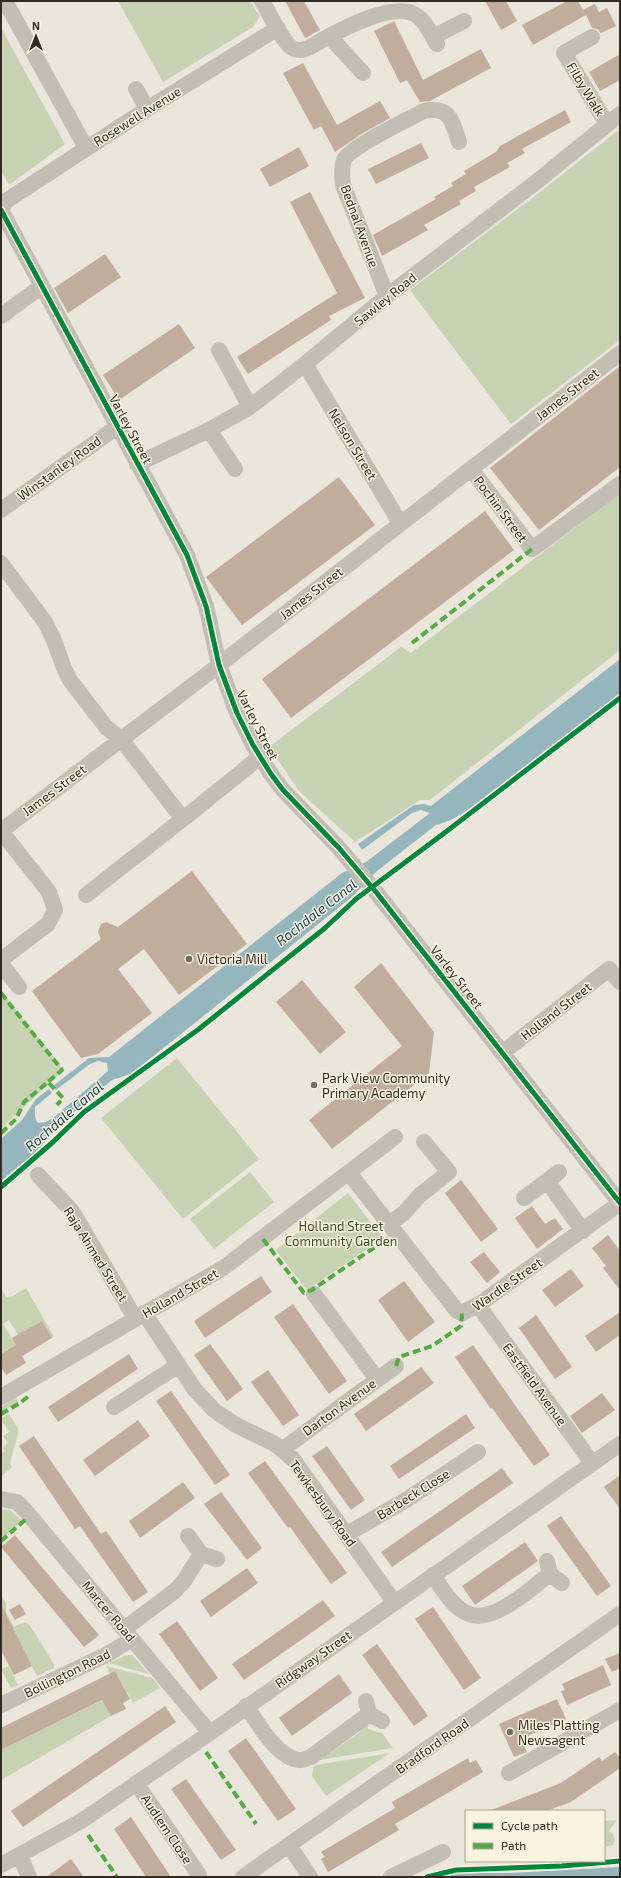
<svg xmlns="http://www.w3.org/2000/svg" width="621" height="1878" font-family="'Exo 2',sans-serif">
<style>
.green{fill:#c7d2b3}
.water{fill:#96b6be}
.building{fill:#c0ad9b}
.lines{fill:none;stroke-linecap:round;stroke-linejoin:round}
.minor{stroke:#c3beb4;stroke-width:16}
.quiet{stroke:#54ab43;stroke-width:4;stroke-dasharray:8 4;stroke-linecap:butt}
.cycleway-casing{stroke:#faf3e0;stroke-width:8}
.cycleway{stroke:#00873e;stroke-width:5}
.poi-dot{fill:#736c63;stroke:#faf3e0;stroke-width:1.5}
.labels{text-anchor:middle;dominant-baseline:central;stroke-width:3;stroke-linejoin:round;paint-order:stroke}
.street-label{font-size:13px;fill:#332b23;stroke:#faf3e0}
.poi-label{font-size:13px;fill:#332b23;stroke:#faf3e0;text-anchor:start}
.park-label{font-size:13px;fill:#3a5325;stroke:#faf3e0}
.water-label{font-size:14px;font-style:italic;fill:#164757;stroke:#faf3e0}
</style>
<rect width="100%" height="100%" fill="#ebe6db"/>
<path class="green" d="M118,1H250L260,17L253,27L163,82Z
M1,28L65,144L9,185L1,170Z
M620,129V340L511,424L410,290L535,196Z
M620,493V650L430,800H420L355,842L299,791L269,747L401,647L411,653Z
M1,991L64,1070L1,1128Z
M177,1058L259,1159L183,1219L101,1118Z
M250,1172L274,1202L214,1249L190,1219Z
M348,1193L383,1238L307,1290L276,1250Z
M1,1288L6,1297L13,1296L26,1288L54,1337L52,1338L42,1321L21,1333L29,1352L9,1320L3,1324L16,1345L1,1354Z
M16,1398L19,1402L1,1412V1407Z
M9,1414L18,1428V1433L10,1464L12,1468L1,1476V1454L5,1451L3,1447L8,1443L3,1436L9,1432L2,1421V1418Z
M1,1509L10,1510L22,1521L1,1539Z
M1,1596H2L6,1604V1612L14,1627L24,1622L29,1624L54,1664V1668L37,1676L22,1648L1,1624Z
M127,1655H132L149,1674L109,1663Z
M9,1666L18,1685L11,1688L1,1669Z
M106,1666L152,1678L160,1688L133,1703L115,1671L111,1673L121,1692L118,1694L122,1701L116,1705L120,1712L115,1714L112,1707L107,1708L111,1716L1,1780V1750L103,1700L107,1707L117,1702L114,1694L119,1691Z
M368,1724V1729L382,1733L393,1748L320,1760L360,1732L359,1727Z
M390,1753L326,1796L312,1776L313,1768L316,1765Z
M617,1820L609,1831L613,1834L615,1840L613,1845L604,1847V1821Z"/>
<path class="water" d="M620,659V695C580,727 539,758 498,788C479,801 459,820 436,825L377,871L352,897L131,1074L112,1080L54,1129C42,1150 20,1165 1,1181V1139L22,1120L36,1099L49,1089L52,1093L35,1107C35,1113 34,1118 38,1123L46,1122L53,1118L108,1071L107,1063L98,1061L90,1064L56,1090L53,1086L89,1058L109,1057L342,873L366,862L430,813L421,810L412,813L362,850L358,844L414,805L424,804L431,806Z
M620,1867V1877H439L462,1873H510Z"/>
<path class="building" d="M285,1H304L320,30L305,38Z
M485,1H506L517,21L501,30Z
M567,1H578L583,10L595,4L599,12L607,8L616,26L601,33L597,29L592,28L586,15L533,45L522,25Z
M394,21L423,80L481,49L491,68L430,101L420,102L407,80L400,83L374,31Z
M620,54V80L600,91L589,72Z
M303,63L337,125L380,101L390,118L363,133L335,152L321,126L314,130L283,73Z
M565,110L571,122L522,149L525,153L507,163L510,167L474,187L476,191L459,201L461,204L424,225L428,230L382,256L373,235L436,199L434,197L453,186L451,183L466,174L464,171L496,152L500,146Z
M421,143L429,158L376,184L368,169Z
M299,147L309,166L270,187L260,169Z
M310,192L365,298L329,316L331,320L248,374L237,357L337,293L290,202Z
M105,254L121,277L68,313L54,288Z
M179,324L195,348L119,400L103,375Z
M620,366V467L539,530L490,468Z
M339,477L375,525L242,625L206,577Z
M485,511L514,550L291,718L262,679Z
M192,871L247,944L179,995L144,949L118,969L152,1013L98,1054L81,1058L32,991L101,939L98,932L101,924L106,922L118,927Z
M381,963L434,1032L429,1073L332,1149L309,1120L402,1046L354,987Z
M302,980L346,1032L320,1054L276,1002Z
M461,1180L498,1229L481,1242L445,1193Z
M532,1206L545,1224L555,1218L563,1229L537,1249L515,1218Z
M608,1235L620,1251V1290L603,1268L606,1266L592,1248Z
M484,1252L500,1272L487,1283L470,1262Z
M571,1269L584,1286L555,1307L542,1290Z
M261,1276L272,1292L205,1338L194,1321Z
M404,1281L435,1322L408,1342L378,1300Z
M293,1304L347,1381L329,1394L274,1317Z
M620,1312V1335L596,1352L585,1336Z
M536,1315L572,1367L555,1379L519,1328Z
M42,1321L52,1338L22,1356L26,1363L6,1375L1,1367V1354L16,1345L12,1338Z
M210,1344L243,1389L227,1401L194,1355Z
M473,1345L550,1455L534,1466L492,1408L491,1409L455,1357Z
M129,1354L138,1369L58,1422L48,1407Z
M421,1367L434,1383L366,1431L354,1414Z
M268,1370L299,1415L283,1426L251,1382Z
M171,1391L230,1475L215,1485L156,1401Z
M602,1393L615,1410L582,1433L570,1416Z
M466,1414L475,1428L399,1479L390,1466Z
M138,1420L150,1436L95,1476L83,1460Z
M34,1436L101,1534L106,1531L148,1592L133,1602L80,1526L75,1529L19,1446Z
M327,1446L365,1500L351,1510L312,1456Z
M265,1461L347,1573L331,1584L290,1527L288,1528L248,1473Z
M502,1468L513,1483L392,1567L381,1552Z
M620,1475V1509L604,1487Z
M183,1482L195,1498L140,1538L129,1521Z
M221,1492L262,1548L247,1560L204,1504Z
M561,1516L611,1586L597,1596L547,1526Z
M15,1535L99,1635L84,1647L1,1547Z
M525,1542L538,1561L475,1605L462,1586Z
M247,1568L258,1583L211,1617L200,1601Z
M323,1600L335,1616L244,1680L232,1664Z
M1,1604L32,1666L14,1675L1,1650Z
M20,1604L26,1614L15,1620L9,1610Z
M433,1607L481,1678L464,1690L415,1619Z
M177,1621L218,1678L200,1691L159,1634Z
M377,1644L428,1716L414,1726L362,1655Z
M620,1653V1668L612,1672L605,1659Z
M603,1665L611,1685L567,1705L561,1691L565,1690L562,1684Z
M115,1671L130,1699L123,1703L126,1709L111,1716L102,1700L1,1750V1728Z
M339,1674L352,1693L292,1736L279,1718Z
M557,1699L566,1719L521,1739L527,1752L514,1757L499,1724Z
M165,1706L176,1722L23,1827L11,1811Z
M246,1738L296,1809L278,1821L228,1751Z
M615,1752L620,1758V1768L571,1802L546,1811H489L561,1783L599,1757L602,1761Z
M468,1758L470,1763L476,1760L483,1772L395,1824L399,1830L328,1872L321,1859L325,1857L321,1852L392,1810L395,1808L392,1802Z
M186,1779L236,1850L221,1860L171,1789Z
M131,1817L171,1877H146L114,1829Z
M71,1859L84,1877H46Z"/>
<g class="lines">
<path class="minor" d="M5,1L86,148
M262,1C269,12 283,44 294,49C303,53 314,45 322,40C342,29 394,1 416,15C426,21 431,35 437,44
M329,36L363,73
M433,37L464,21
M592,37L564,53L607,124
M136,89L147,109
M1,209L6,201L147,109L278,28
M1,210L187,555L206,606L219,665L237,713L253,745L271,774L283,790L339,848L376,892L620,1203
M387,296L343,185C342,177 341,168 344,160C350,147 409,119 424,111C451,106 452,121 459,142
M1,316L42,286
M219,350L250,407
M305,364L400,523
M209,430L235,469
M137,464L209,430L250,407L305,364L387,296L535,183L620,114
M471,469L532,549L620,484
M1,510L117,427
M1,563L45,622L53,638L64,668L70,680L106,727L121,739L183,819L260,757
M1,831L219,665L620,353
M1,831L49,892L55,910L48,924L1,960
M86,895L183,819
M1,964L19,987
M502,1053L609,969L620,982
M349,1173L457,1311L462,1313L478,1305L620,1203
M38,1175L72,1211L135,1318
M547,1181L583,1231
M524,1198L559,1172
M389,1224L404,1213L420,1195L449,1172L424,1142
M314,1294L377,1379
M478,1305L592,1463
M144,1313L195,1390L214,1410L234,1424L275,1444L293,1459L394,1602
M1,1397L223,1268L395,1137
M114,1407L177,1366
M283,1450L291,1443L396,1366
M1,1499L17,1502L25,1510L210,1733
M347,1534L406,1500L478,1452
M188,1536L201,1554L217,1559
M547,1561L550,1574L562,1583
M433,1575C442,1589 453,1608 469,1614C494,1624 531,1588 550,1574
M124,1629L175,1591L184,1581L201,1554
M366,1701L369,1714L382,1721
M1,1705L106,1655L132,1639
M246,1706C258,1723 277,1758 299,1760C303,1761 307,1758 311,1757L369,1714
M509,1773L620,1710
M136,1783L199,1875
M289,1845L310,1877
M20,1856L29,1877
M1,1865L83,1820L210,1733L620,1444
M243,1877L620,1614
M391,1877L443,1852"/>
<path class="quiet" d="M412,643L532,549
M1,993L62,1070L48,1082
M1,1133L16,1119L24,1102L48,1082L63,1098L57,1105
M263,1239L304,1293L312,1290L388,1238
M396,1366L399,1357L432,1346L461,1326L462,1313
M1,1414L20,1403L30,1395
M1,1541L25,1520
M206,1752L256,1824
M88,1835L117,1877"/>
<g class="cycleway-casing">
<path id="cycleway" d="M1,210L187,555L206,606L219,665L237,713L253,745L271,774L283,790L339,848L376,892L620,1203
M1,1187L53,1142L84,1112L199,1029L325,928L356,899L447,831L620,698
M427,1877L456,1870L562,1866L620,1861"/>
</g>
<use href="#cycleway" class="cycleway"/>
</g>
<g class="poi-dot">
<circle cx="189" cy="959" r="4"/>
<circle cx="314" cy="1085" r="4"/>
<circle cx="510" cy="1732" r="4"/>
</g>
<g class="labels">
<g class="street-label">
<text transform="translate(586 89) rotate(59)">Filby Walk</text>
<text transform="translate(137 116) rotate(-32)">Rosewell Avenue</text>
<text transform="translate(360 226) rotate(70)">Bednal Avenue</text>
<text transform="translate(385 299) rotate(-39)">Sawley Road</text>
<text transform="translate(567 394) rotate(-38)">James Street</text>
<text transform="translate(131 429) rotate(62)">Varley Street</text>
<text transform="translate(353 444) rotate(59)">Nelson Street</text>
<text transform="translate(59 468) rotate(-36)">Winstanley Road</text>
<text transform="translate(501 509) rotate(53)">Pochin Street</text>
<text transform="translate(311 593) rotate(-38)">James Street</text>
<text transform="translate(258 725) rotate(63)">Varley Street</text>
<text transform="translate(54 790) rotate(-37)">James Street</text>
<text transform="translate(457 977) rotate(52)">Varley Street</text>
<text transform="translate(556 1011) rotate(-38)">Holland Street</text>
<text transform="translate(96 1254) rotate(58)">Raja Ahmed Street</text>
<text transform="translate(507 1284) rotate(-35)">Wardle Street</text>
<text transform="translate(180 1293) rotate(-30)">Holland Street</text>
<text transform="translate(535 1384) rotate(54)">Eastfield Avenue</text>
<text transform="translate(339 1407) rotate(-36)">Darton Avenue</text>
<text transform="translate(413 1494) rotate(-32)">Barbeck Close</text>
<text transform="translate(323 1503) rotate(54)">Tewkesbury Road</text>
<text transform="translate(109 1611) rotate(50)">Marcer Road</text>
<text transform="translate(313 1659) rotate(-35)">Ridgway Street</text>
<text transform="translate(67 1673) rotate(-26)">Bollington Road</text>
<text transform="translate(432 1746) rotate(-35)">Bradford Road</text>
<text transform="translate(167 1829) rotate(56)">Audlem Close</text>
</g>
<g class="poi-label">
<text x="197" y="959">Victoria Mill</text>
<text x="322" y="1078">Park View Community<tspan x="322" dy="15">Primary Academy</tspan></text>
<text x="518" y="1725">Miles Platting<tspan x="518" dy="15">Newsagent</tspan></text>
</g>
<g class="park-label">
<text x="341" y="1226">Holland Street<tspan x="341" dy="15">Community Garden</tspan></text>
</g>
<g class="water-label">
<text transform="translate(316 912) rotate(-38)">Rochdale Canal</text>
<text transform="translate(64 1116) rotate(-41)">Rochdale Canal</text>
</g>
</g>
<rect width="621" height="1878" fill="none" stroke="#332b23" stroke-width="4"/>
<rect x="465" y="1810" width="140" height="52" fill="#faf3e0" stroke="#aaa394"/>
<rect x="473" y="1823" width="20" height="6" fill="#00873e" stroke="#aaa394"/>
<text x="501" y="1830" font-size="12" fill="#332b23">Cycle path</text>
<rect x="473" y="1843" width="20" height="6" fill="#54ab43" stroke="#aaa394"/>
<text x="501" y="1850" font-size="12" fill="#332b23">Path</text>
<g transform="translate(36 36)" stroke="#faf3e0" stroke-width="3" paint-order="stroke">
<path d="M0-3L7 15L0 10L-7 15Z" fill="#332b23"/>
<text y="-6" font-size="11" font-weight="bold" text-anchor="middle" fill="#332b23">N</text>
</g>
</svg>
